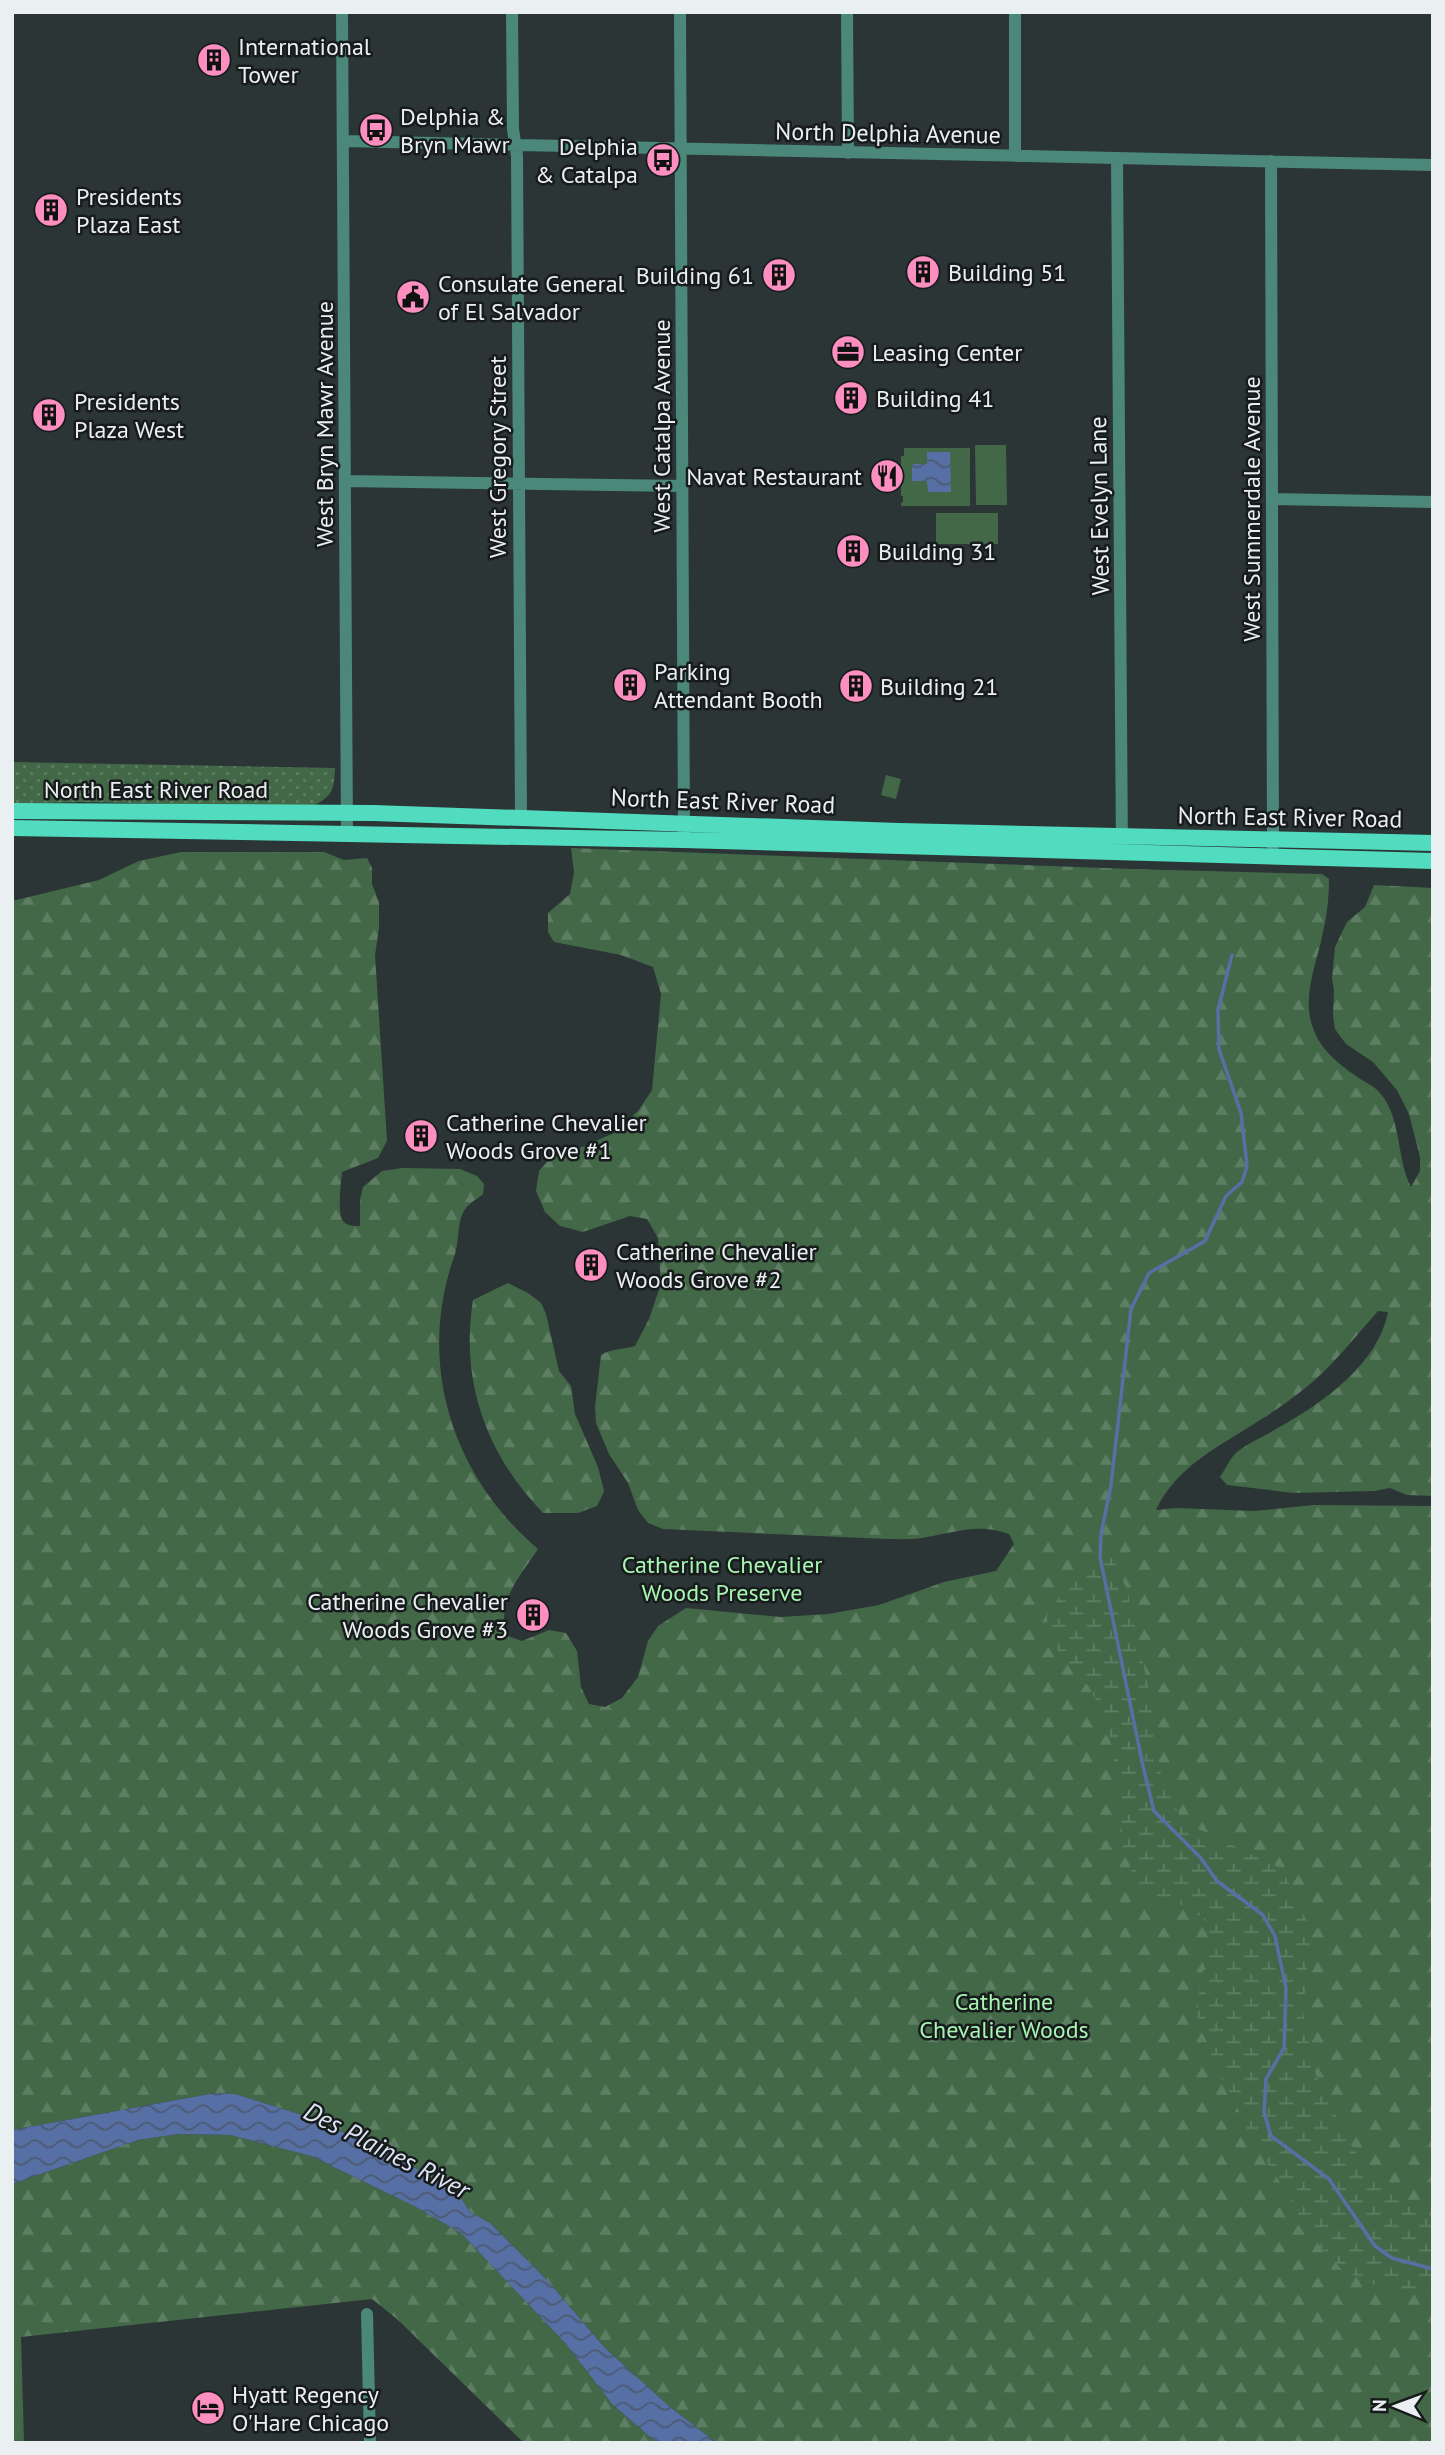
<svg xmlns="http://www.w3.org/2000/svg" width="1445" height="2455" font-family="'PT Sans',sans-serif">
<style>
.grass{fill:url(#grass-dots)}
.forest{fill:url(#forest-firs)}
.wetland{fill:url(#wetland-marsh)}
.pitch{fill:#436848}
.water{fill:url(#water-waves)}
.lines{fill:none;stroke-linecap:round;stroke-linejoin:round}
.stream{stroke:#566fa4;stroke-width:3.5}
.minor{stroke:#4b887a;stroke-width:12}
.major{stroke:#51dcc0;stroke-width:16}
.labels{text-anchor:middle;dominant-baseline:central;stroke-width:5;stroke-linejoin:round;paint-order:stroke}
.poi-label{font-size:24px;fill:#eaf0f1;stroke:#171b1c;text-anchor:start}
.street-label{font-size:24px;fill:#eaf0f1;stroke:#171b1c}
.park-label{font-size:24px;fill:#a8f5b2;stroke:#171b1c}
.water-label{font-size:26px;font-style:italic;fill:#dce5f5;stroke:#171b1c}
</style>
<defs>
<pattern id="grass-dots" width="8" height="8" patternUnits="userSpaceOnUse" patternTransform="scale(1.75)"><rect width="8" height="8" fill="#436848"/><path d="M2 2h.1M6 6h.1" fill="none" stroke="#5e7e63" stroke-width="1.8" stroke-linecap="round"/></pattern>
<pattern id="forest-firs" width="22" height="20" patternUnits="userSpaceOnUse" patternTransform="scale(1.75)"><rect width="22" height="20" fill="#436848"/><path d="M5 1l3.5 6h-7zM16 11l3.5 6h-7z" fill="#5e7e63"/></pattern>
<pattern id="wetland-marsh" width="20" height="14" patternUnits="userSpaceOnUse" patternTransform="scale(1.75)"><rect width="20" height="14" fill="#436848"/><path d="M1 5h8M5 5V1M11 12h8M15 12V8" fill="none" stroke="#5e7e63"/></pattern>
<pattern id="water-waves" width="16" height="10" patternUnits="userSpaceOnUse" patternTransform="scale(1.75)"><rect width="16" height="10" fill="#566fa4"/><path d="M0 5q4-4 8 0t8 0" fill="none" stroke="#4d5a71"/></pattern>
</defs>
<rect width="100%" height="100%" fill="#2b3536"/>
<path class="grass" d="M12,762L335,768C334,791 333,795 312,807L82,802L12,804Z"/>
<path class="forest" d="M571,848L1131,869L1322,874L1329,879C1329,897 1327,915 1323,932C1318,959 1307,982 1309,1011C1313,1045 1335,1062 1362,1080C1367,1083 1375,1087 1379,1092C1402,1117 1396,1158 1411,1187L1420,1171V1157L1409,1114L1397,1090L1373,1062L1346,1044L1335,1029L1333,1016L1334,991L1332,978L1335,947L1347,922L1365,907L1374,885L1433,888V1496L1407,1495L1390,1488L1374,1491L1294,1493L1227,1485L1220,1477C1225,1470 1229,1460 1235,1454C1245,1444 1264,1437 1276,1429C1321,1404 1378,1365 1388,1312L1378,1311C1355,1337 1332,1367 1304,1389C1290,1400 1275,1411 1260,1420C1221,1446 1177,1465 1156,1510L1177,1508L1255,1511L1313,1505L1433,1506V2443H717L670,2407L604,2347L548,2281L490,2223L470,2212L461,2198L452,2191L390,2152L299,2114L235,2094L215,2093L12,2130V901L99,880L139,861L181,852H324L344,860L367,858L372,868V884L379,902V928L375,955L387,1141L378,1158L342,1172C341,1183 337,1212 343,1221C347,1226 354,1226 360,1226V1200L363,1187L382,1171L402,1168L460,1169L477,1176L484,1184L483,1194C479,1198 474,1200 470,1204C456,1214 460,1239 455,1254C416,1362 451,1475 538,1549C521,1575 494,1604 508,1636L522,1641L549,1630L566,1633L577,1651L581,1687L589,1704L605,1707L622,1698L638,1677L648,1641L658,1626L686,1608L781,1617L828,1614L879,1605L944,1582L996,1571L1014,1544L1009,1534C978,1523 957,1532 927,1537C914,1540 900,1539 887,1539L663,1529L648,1523L638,1510L628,1483L609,1454L596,1423L595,1407L601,1355C612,1348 623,1350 635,1346L649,1319L661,1284L658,1238L647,1219L630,1216L583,1232L560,1226L545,1212L536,1191L539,1171L554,1154L582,1147L614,1133L638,1111L652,1090L661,994L653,967L621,955L554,942L548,932V913L570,894L574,872Z
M508,1283L528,1293L541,1303L546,1314L559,1371L571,1386L575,1414L598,1467L604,1491L597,1506L578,1513H543C486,1454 460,1381 473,1300Z
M179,2134L230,2135L311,2156L416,2207L461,2233L566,2344L612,2404L657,2443H524L397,2319L372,2299L21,2337L24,2443H12V2184L138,2140Z"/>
<path class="wetland" d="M1100,1557L1113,1558L1127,1590L1148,1685L1161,1775L1182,1821L1282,1869L1311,1930L1303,2012L1316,2075L1349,2142L1380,2187L1433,2217V2294L1375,2285L1342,2270L1309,2234L1287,2193L1250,2137L1233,2098L1217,2071L1207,2042L1197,2023L1200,1983L1210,1946L1204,1919L1185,1905L1157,1904L1136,1882L1123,1848L1118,1786L1107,1721L1089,1687L1048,1639L1047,1615L1081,1566Z"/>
<path class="pitch" d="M975,445H1006L1007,505H976Z
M904,448H970V506H901V503L903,502V496H901V456H904Z
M936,513H998V544H936Z
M886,775L901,779L896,799L881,795Z"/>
<path class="water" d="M927,452H950L951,492H928L927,481H912V464H927Z
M215,2093L235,2094L299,2114L390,2152L452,2191L461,2198L470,2212L490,2223L548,2281L604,2347L670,2407L717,2443H657L612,2404L566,2344L461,2233L416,2207L311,2156L230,2135L179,2134L138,2140L12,2184V2130Z"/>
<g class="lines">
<path class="stream" d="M1232,955L1218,1010L1219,1049L1241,1113L1247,1166L1242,1182L1226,1196L1205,1241L1149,1273L1131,1309L1111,1485L1101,1534L1100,1557L1143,1766L1154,1811L1200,1857L1217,1881L1263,1915L1275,1936L1286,1988L1284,2048L1266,2079L1264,2112L1271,2136L1329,2179L1375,2246L1392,2258L1433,2269"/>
<path class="minor" d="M342,12L347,835
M512,12L513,129L517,156L521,818
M680,12L684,833
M847,12L848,153
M343,141L1433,165
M1015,156V12
M1117,158L1122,854
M1271,161L1273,846
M345,481L683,486
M1273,499L1433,502
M367,2314L370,2443"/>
<path class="major" d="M12,811L373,813L899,831L1433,843
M12,828L684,840L1433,861"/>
</g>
<defs>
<g id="building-disc" transform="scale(1.75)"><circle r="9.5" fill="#fd8ec0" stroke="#171b1c"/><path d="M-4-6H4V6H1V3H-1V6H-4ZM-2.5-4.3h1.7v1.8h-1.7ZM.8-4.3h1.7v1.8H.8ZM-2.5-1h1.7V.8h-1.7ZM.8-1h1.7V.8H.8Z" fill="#111"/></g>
<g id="bus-disc" transform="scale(1.75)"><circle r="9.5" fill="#fd8ec0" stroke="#171b1c"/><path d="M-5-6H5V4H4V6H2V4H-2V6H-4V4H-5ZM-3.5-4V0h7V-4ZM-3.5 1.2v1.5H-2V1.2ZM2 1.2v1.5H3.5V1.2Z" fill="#111"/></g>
<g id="civic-disc" transform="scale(1.75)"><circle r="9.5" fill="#fd8ec0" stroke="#171b1c"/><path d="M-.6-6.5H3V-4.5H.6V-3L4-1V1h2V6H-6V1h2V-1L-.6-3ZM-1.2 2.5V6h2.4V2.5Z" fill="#111"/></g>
<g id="office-disc" transform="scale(1.75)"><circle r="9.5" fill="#fd8ec0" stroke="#171b1c"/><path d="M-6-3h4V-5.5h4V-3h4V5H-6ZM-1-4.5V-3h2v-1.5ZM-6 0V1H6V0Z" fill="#111"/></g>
<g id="restaurant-disc" transform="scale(1.75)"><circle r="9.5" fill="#fd8ec0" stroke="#171b1c"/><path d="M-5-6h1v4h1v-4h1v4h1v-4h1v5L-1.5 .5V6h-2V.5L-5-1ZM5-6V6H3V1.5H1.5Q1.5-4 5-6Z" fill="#111"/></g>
<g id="hotel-disc" transform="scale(1.75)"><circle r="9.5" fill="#fd8ec0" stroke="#171b1c"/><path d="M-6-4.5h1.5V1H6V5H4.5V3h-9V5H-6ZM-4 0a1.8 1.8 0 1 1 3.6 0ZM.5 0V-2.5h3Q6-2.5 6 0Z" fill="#111"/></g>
</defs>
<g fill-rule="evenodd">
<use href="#building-disc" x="214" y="60"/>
<use href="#bus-disc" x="376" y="130"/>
<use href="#bus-disc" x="663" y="160"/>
<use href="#building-disc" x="51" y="210"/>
<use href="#building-disc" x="923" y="272"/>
<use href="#building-disc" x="779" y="275"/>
<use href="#civic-disc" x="413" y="297"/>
<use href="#office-disc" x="848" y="352"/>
<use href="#building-disc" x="851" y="398"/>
<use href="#building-disc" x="49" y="415"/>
<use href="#restaurant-disc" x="887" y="476"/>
<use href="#building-disc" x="853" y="551"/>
<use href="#building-disc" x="630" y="685"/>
<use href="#building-disc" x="856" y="686"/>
<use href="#building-disc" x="421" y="1136"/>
<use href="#building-disc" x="591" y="1265"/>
<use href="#building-disc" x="533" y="1615"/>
<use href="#hotel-disc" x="208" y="2408"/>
</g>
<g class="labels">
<g class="poi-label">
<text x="238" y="46">International<tspan x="238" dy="28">Tower</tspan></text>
<text x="400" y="116">Delphia &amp;<tspan x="400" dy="28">Bryn Mawr</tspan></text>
<text x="638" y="146" text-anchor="end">Delphia<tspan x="638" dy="28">&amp; Catalpa</tspan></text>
<text x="76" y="196">Presidents<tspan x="76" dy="28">Plaza East</tspan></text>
<text x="948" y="272">Building 51</text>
<text x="754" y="275" text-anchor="end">Building 61</text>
<text x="438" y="283">Consulate General<tspan x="438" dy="28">of El Salvador</tspan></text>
<text x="872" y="352">Leasing Center</text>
<text x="876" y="398">Building 41</text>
<text x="74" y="401">Presidents<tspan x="74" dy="28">Plaza West</tspan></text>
<text x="862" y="476" text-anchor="end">Navat Restaurant</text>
<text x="878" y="551">Building 31</text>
<text x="654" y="671">Parking<tspan x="654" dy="28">Attendant Booth</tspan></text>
<text x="880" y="686">Building 21</text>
<text x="446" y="1122">Catherine Chevalier<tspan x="446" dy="28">Woods Grove #1</tspan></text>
<text x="616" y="1251">Catherine Chevalier<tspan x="616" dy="28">Woods Grove #2</tspan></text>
<text x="508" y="1601" text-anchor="end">Catherine Chevalier<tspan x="508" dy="28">Woods Grove #3</tspan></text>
<text x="232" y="2394">Hyatt Regency<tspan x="232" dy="28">O'Hare Chicago</tspan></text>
</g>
<g class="street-label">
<text transform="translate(888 133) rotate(1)">North Delphia Avenue</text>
<text transform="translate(324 424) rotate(-90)">West Bryn Mawr Avenue</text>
<text transform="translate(661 426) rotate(-90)">West Catalpa Avenue</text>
<text transform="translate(497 457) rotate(-90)">West Gregory Street</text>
<text transform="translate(1099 506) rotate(-91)">West Evelyn Lane</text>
<text transform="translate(1251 509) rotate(-90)">West Summerdale Avenue</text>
<text x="156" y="789">North East River Road</text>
<text transform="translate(723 801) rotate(2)">North East River Road</text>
<text transform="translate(1290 817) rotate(1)">North East River Road</text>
</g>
<g class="park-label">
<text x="722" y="1564">Catherine Chevalier<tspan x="722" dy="28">Woods Preserve</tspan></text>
<text x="1004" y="2001">Catherine<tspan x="1004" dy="28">Chevalier Woods</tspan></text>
</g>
<g class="water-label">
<text transform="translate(387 2150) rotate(27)">Des Plaines River</text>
</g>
</g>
<rect width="1445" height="2455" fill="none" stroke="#eaf0f1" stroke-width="28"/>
<g transform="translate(1396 2406) rotate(271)" stroke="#171b1c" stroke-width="5" paint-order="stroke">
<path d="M0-5L12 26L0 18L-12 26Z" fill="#eaf0f1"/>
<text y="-10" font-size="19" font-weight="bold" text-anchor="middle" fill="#eaf0f1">N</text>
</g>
</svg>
